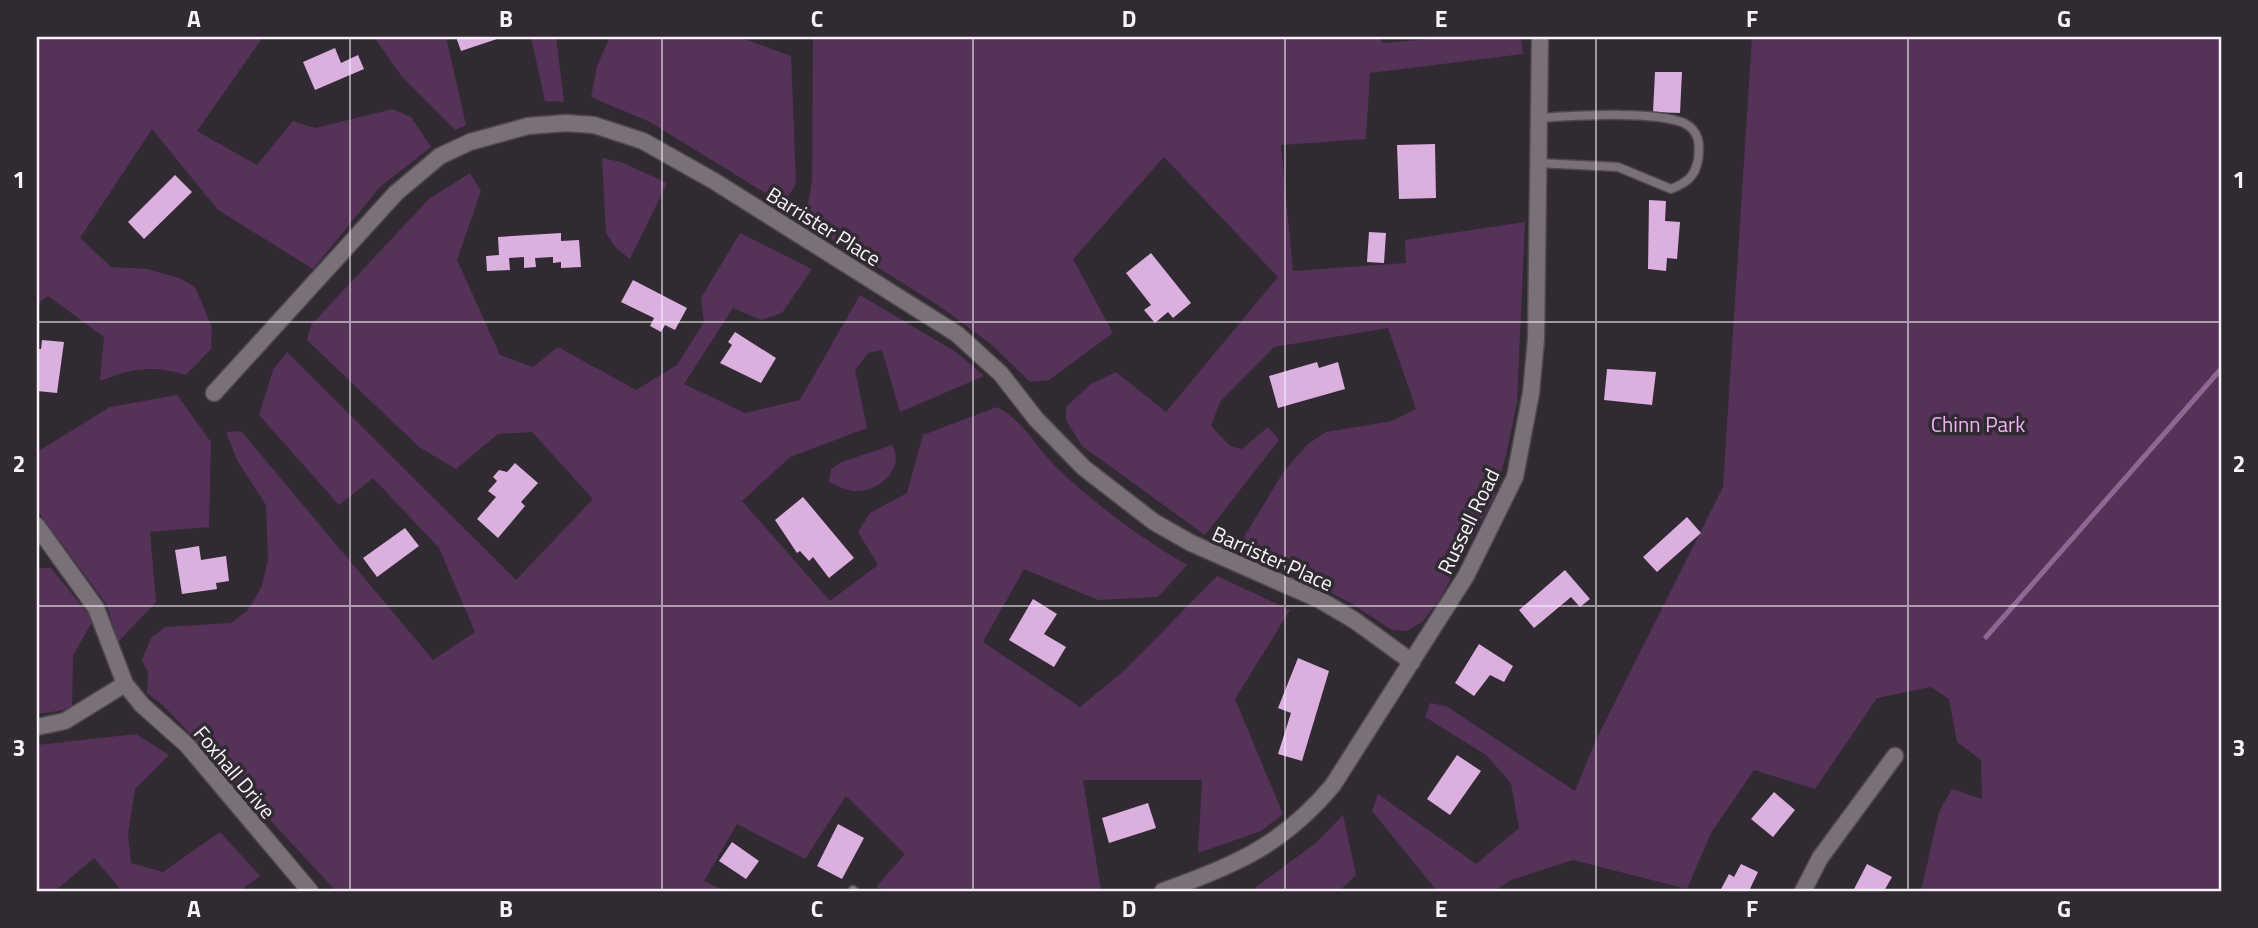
<svg xmlns="http://www.w3.org/2000/svg" width="2258" height="928" font-family="'Titillium Web',sans-serif">
<style>
.green{fill:#553258}
.lines{fill:none;stroke-linecap:round;stroke-linejoin:round}
.stream{stroke:#8f6792;stroke-width:5}
.building{fill:#dbb0de}
.service-casing{stroke:#4f4850;stroke-width:11}
.minor-casing{stroke:#4f4850;stroke-width:19}
.service{stroke:#7a707a;stroke-width:8}
.minor{stroke:#7a707a;stroke-width:16}
.grid{fill:none;stroke:#f8f3f9;stroke-width:2;stroke-opacity:0.55}
.labels{text-anchor:middle;dominant-baseline:central;stroke-width:7;stroke-linejoin:round;paint-order:stroke}
.street-label{font-size:21px;fill:#f8f3f9;stroke:#322a33}
.park-label{font-size:21px;fill:#efb2f3;stroke:#322a33}
.neatline{fill:none;stroke:#f8f3f9;stroke-width:2.5}
.grid-label{font-size:23px;text-anchor:middle;font-weight:bold;fill:#f8f3f9}
</style>
<rect width="100%" height="100%" fill="#322a33"/>
<path class="green" d="M37,37H263L197,131L257,165L293,121L315,128L393,109L411,117L431,147L380,187L313,269L218,210L152,129L80,238L111,267L147,269L179,278L195,287L212,327L211,349L186,375C151,365 134,368 100,381L104,337L48,296L37,304Z
M374,37H446L466,125L455,130L403,78Z
M531,37H556L564,102L545,101Z
M610,37H739L791,56L796,184L783,204L650,122L591,97L597,66Z
M813,37H1380L1383,43L1455,37H1521L1523,54L1370,73L1366,139L1281,145L1293,271L1406,263L1405,240L1525,222L1517,403L1506,455L1494,497L1439,601L1422,622L1406,631L1392,630L1352,604L1253,551L1244,537L1284,471L1308,444L1326,432L1392,421L1416,409L1388,328L1274,347L1220,402L1211,426L1230,446L1242,449L1268,427L1279,440L1205,535L1082,446L1066,420V407L1091,384L1116,372L1166,412L1278,277L1164,157L1073,259L1113,333L1049,380L1030,382L992,345L941,307L805,222L812,181Z
M1752,37H2221V891H1921L1939,812L1952,789L1982,799L1981,760L1957,742L1949,699L1931,687L1877,698L1815,789L1754,770L1711,833L1687,889L1573,860L1511,880L1494,891H1437L1372,811L1378,794L1476,864L1519,828L1511,783L1486,755L1425,717L1430,703L1446,706L1575,791L1595,742L1723,487Z
M602,158L621,162L667,183L630,259L616,248L606,233Z
M470,173L481,191L457,260L500,355L533,367L558,347L636,390L677,365L704,322L701,298L740,233L812,269L782,313L761,320L733,308L684,384L745,413L800,400L860,295L956,352L984,376L900,412L882,350L868,353L855,370L867,428L790,457L742,501L830,601L878,565L858,532L870,513L907,493L923,435L997,407C1025,421 1038,451 1061,472C1099,507 1142,539 1187,565L1158,597L1098,600L1024,569L983,642L1080,707L1125,670L1217,576L1290,610L1235,699L1283,814L1261,831L1198,853L1202,780H1083L1101,891H890L876,887L905,854L846,796L805,859L737,824L704,881L725,891H336L164,706L147,693L148,673L142,660L151,638L165,627L231,623L248,610L262,586L268,559L266,505L237,460L226,432L241,431L433,660L475,632L439,548L373,478L339,505L259,415L273,370L287,352L516,580L593,499L532,432L498,434L456,469L419,447L307,340L311,325L429,199Z
M177,395L211,442L209,527L150,532L156,602L118,642L107,605L37,510V452L110,407Z
M892,445C905,468 882,488 860,491C849,492 839,487 829,482L831,469L842,462Z
M37,568H51L93,620L73,656L72,709L37,714Z
M136,734L169,755L135,789L128,834L131,863L163,872L220,832L260,876L242,889L217,891H122L94,858L55,891H37V745Z
M1343,815L1356,875L1339,891H1257L1256,887L1316,843Z"/>
<g class="lines">
<path class="stream" d="M1986,637L2221,369"/>
</g>
<path class="building" d="M456,37H503L461,51Z
M335,48L341,63L358,55L364,69L315,90L303,62Z
M1655,72H1682L1680,113L1653,112Z
M1435,144L1436,198L1399,199L1397,145Z
M175,175L192,192L144,239L128,222Z
M1649,200L1666,201L1665,221L1680,222L1677,259L1667,258L1666,271L1648,269Z
M1369,232L1386,233L1384,263L1367,262Z
M561,233V241L579,240L581,267L561,268V262L553,263V257L535,258L536,267L524,268V257L509,258L510,270L487,271L486,256L499,255L498,237Z
M1151,253L1191,303L1173,318L1168,312L1155,323L1144,310L1151,305L1126,273Z
M633,280L687,308L675,330L665,325L661,332L650,326L654,318L621,302Z
M735,332L776,358L761,383L720,363L732,345L728,342Z
M42,340L64,342L57,393L37,391V349H41Z
M1317,362L1319,368L1338,362L1345,389L1278,408L1269,376Z
M1607,369L1656,372L1652,405L1604,400Z
M515,463L538,483L521,502L525,506L498,538L477,519L496,497L488,491L497,481L493,477L499,470L507,472Z
M803,497L854,558L829,578L813,557L809,561L800,551L797,553L775,520Z
M1687,517L1701,533L1657,572L1643,557Z
M405,528L419,546L377,577L363,558Z
M199,546L201,560L226,556L229,581L216,583L217,589L182,594L175,550Z
M1565,570L1590,599L1580,607L1571,597L1534,628L1519,610Z
M1033,599L1057,614L1044,634L1066,647L1054,667L1009,640Z
M1479,644L1513,666L1504,682L1490,675L1474,696L1455,683Z
M1298,658L1329,671L1302,761L1278,754L1291,713L1278,708Z
M1457,755L1481,771L1450,815L1427,799Z
M1774,792L1795,810L1773,837L1751,819Z
M1148,803L1156,828L1109,843L1102,818Z
M838,824L864,838L842,879L817,866Z
M732,842L759,861L746,879L719,861Z
M1741,864L1758,872L1749,891H1720L1729,874L1734,877Z
M1867,864L1892,877L1884,891H1853Z"/>
<g class="lines">
<g class="service-casing">
<path id="service" d="M1538,163L1618,167L1671,189C1686,183 1695,177 1698,160C1700,145 1700,131 1684,123C1653,110 1573,116 1539,118
M853,890L854,891"/>
</g>
<g class="minor-casing">
<path id="minor" d="M214,393L396,193L440,156L470,142L528,126L566,123L594,125L643,141L714,181L957,334L1001,374L1036,419L1084,468L1154,522L1191,543L1320,600L1354,620L1412,662
M37,526L96,608L125,684L142,705L187,745L310,891
M37,727L65,721L125,684
M1163,891C1234,866 1283,845 1333,785L1466,576L1515,477L1531,393L1536,339L1540,37
M1803,891L1820,858L1895,756"/>
</g>
<use href="#service" class="service"/>
<use href="#minor" class="minor"/>
</g>
<path class="grid" d="M350,37V891M662,37V891M973,37V891M1285,37V891M1596,37V891M1908,37V891M37,322H2221M37,606H2221"/>
<g class="labels">
<g class="street-label">
<text transform="translate(824 226) rotate(32)">Barrister Place</text>
<text transform="translate(1468 521) rotate(-64)">Russell Road</text>
<text transform="translate(1273 558) rotate(24)">Barrister Place</text>
<text transform="translate(235 772) rotate(50)">Foxhall Drive</text>
</g>
<g class="park-label">
<text x="1978" y="424">Chinn Park</text>
</g>
</g>
<rect width="2258" height="928" fill="none" stroke="#322a33" stroke-width="77"/>
<rect x="38" y="38" width="2182" height="852" class="neatline"/>
<g class="grid-label">
<text x="194" y="27">A</text>
<text x="506" y="27">B</text>
<text x="817" y="27">C</text>
<text x="1129" y="27">D</text>
<text x="1441" y="27">E</text>
<text x="1752" y="27">F</text>
<text x="2064" y="27">G</text>
<text x="19" y="188">1</text>
<text x="2239" y="188">1</text>
<text x="19" y="472">2</text>
<text x="2239" y="472">2</text>
<text x="19" y="756">3</text>
<text x="2239" y="756">3</text>
<text x="194" y="917">A</text>
<text x="506" y="917">B</text>
<text x="817" y="917">C</text>
<text x="1129" y="917">D</text>
<text x="1441" y="917">E</text>
<text x="1752" y="917">F</text>
<text x="2064" y="917">G</text>
</g>
</svg>
